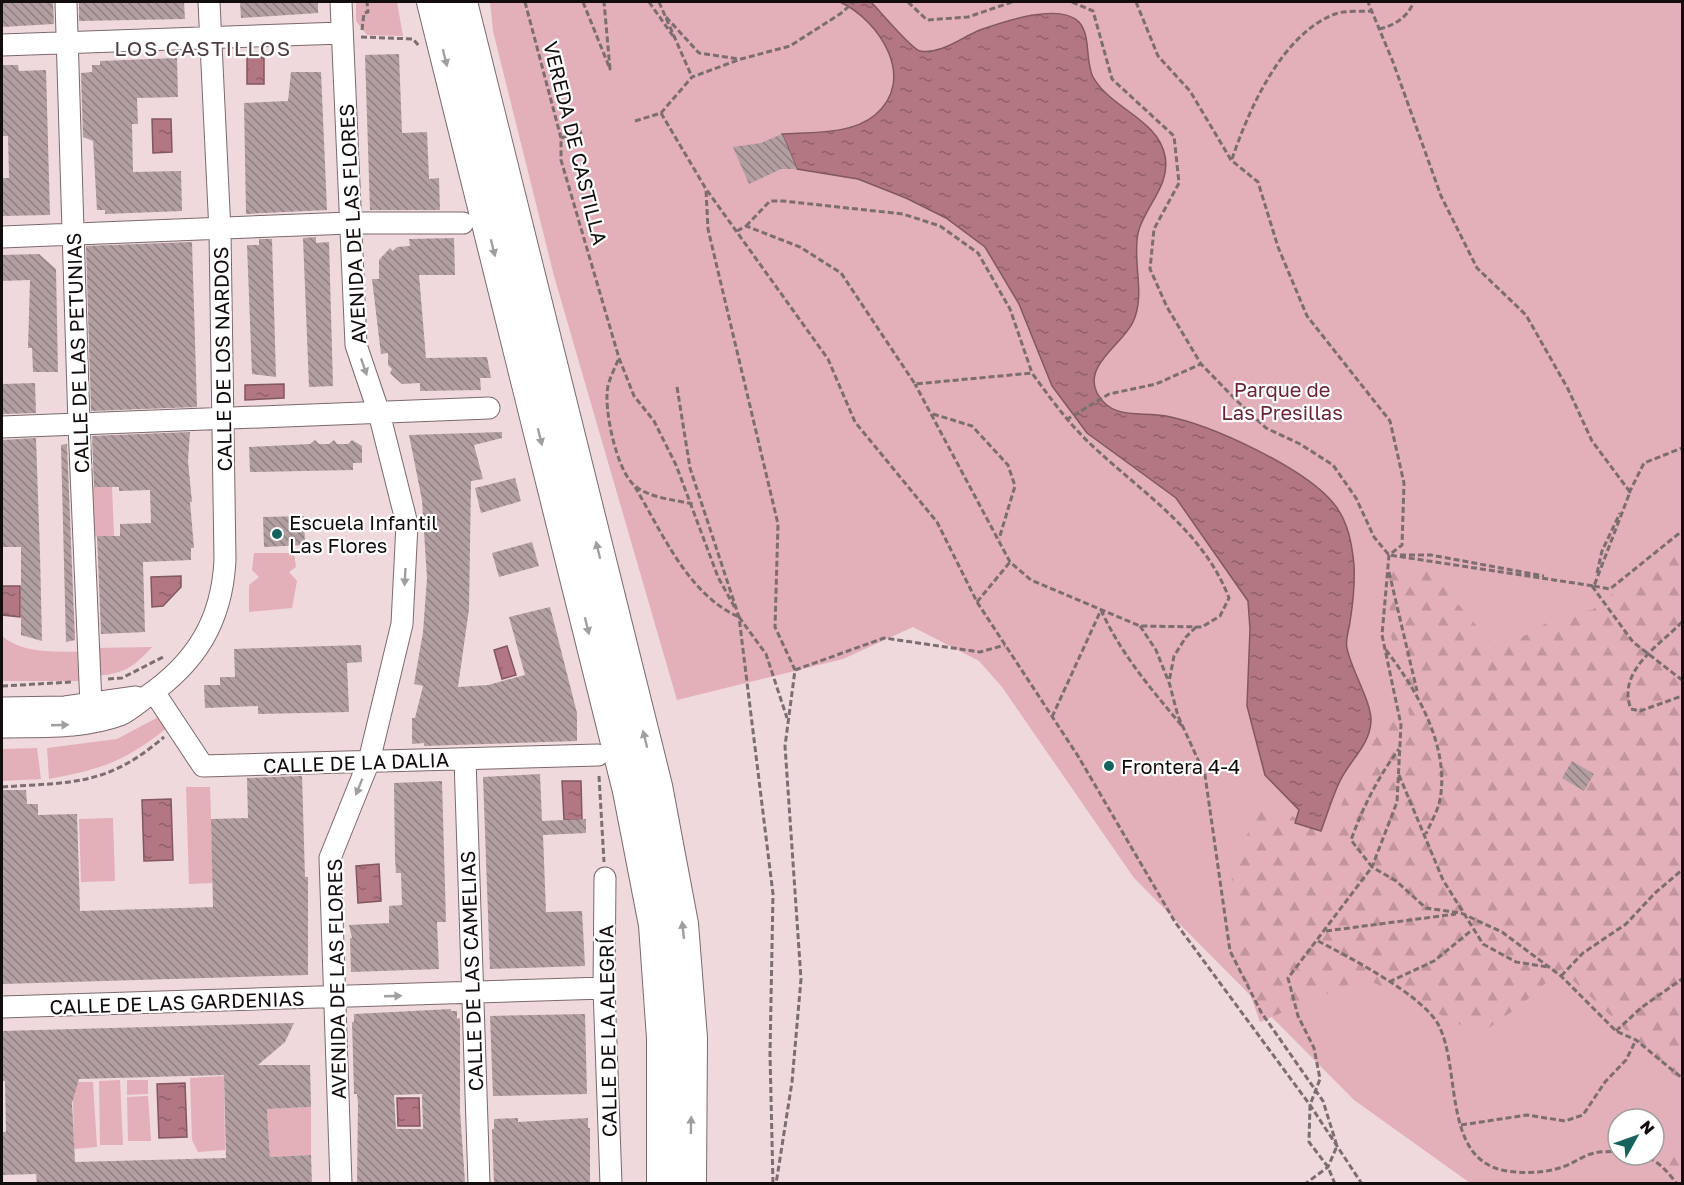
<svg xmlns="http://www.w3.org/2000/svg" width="1684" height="1185" font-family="'Golos Text',sans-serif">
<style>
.green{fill:#e3afb8;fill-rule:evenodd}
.forest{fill:url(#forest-firs)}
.water{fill:url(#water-ripples);stroke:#82575f;stroke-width:1.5}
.building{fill:url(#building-back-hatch);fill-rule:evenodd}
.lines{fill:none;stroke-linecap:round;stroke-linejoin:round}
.minor-casing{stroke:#7c696c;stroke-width:23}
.highway-casing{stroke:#7c696c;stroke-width:32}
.path{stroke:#7c6e70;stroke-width:3;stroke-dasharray:6 3;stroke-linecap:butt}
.minor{stroke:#fff;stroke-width:21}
.highway{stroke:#fff;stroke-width:30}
.oneway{fill:#a19e9e}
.poi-dot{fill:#16635d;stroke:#fff;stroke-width:2}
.labels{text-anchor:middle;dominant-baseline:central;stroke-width:4.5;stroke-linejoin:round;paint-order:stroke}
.street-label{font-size:20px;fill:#130c0d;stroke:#fff}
.park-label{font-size:20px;fill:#6c2337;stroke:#fff}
.poi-label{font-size:20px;fill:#130c0d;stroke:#fff;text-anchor:start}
.neighbourhood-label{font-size:21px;letter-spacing:1.5px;fill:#4c3b3e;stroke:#fff}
</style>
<defs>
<pattern id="forest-firs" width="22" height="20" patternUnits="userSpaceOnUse" patternTransform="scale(1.5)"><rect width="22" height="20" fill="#e3afb8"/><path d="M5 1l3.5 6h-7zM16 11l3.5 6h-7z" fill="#c2959d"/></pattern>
<pattern id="water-ripples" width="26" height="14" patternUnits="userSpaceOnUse" patternTransform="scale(1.5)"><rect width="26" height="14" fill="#b27782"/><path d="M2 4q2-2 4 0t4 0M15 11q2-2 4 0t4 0" fill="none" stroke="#906069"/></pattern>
<pattern id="building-back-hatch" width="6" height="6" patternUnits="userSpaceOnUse" patternTransform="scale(1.5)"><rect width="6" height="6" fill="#b39fa2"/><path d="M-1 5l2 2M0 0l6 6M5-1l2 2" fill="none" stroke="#908082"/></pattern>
</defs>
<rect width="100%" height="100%" fill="#efd9dc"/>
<path class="green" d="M356,2H397L403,36L367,35L356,21Z
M490,2H1682V1183H1470L1354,1100L1134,878L1002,687L979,661L913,627L843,659L677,700L554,276L493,31ZM1618,1119H1654V1155H1618Z
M87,487H112L114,536L88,537Z
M254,553H294L296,567L289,572L297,581L292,608L249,612V585L259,577L252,570Z
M2,636C23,654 54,651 81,652L80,681H2Z
M152,647C133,668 123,674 95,676L94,648Z
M162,715L167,728C124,762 102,769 49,779L47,748L117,739Z
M37,748L41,779L2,781V749Z
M186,787H210L213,883L189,884Z
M113,818L115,881L81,882L79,819Z
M224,1076L225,1150L198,1152L192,1140L190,1078Z
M120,1080L123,1145H100L99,1081Z
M127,1080H148V1094L127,1095Z
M58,1082H93L97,1147L74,1149L73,1099Z
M148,1096L151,1141H128L127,1097Z
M311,1107V1155L270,1157L267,1109Z"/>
<path class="forest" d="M1682,540V1083L1561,969L1520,1006L1480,1034L1364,978L1260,1022L1239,963L1231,869L1263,801L1329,835L1349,786L1367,760L1382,716L1411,722L1391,636L1388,569L1425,565L1498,651L1567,611L1592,610Z
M1682,1141V1183H1666L1663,1177Z"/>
<path class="water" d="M840,2H871C880,11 911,49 920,51C940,55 962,37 980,30C1003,22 1059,2 1079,22C1091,35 1085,61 1093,77C1111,109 1158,119 1165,156C1171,186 1144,207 1138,233C1132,263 1146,294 1133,322C1123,344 1083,365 1097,393C1112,421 1141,411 1166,416C1212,425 1305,468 1334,504C1348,521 1352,544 1354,565C1355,584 1353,603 1350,622C1349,630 1345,640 1347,648C1350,667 1372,703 1371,721C1370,746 1348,762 1339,783C1332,798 1327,815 1321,831L1295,823L1299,810L1265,775L1247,706L1250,629L1248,601L1176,498L1087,433L1052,386L1019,304L985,247L946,218L906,198L858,179L797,169L782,134C811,132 851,135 875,115C918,79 879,20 840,2Z
M247,57H264V84H247Z
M152,119H171L172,152L153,153Z
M284,384V398L245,400V385Z
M181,576V587L163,606L152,607L151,577Z
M2,586H20V617L2,615Z
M507,646L516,675L502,679L494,650Z
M562,781H581L582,820H564Z
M171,799L173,860L144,861L142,800Z
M379,864L381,901L358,903L356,866Z
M185,1083L187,1137L159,1138L157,1084Z
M397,1098H419L420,1126H398Z"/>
<path class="building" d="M2,2H53L54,24L2,27Z
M79,2H184L185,19L79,21Z
M240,2H318V13L241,18Z
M399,54L402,133L427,132L429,179L439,178L440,210H370L365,55Z
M177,58L178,97L137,98L138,124H132L133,172L181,171L182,211L105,214V210H97L93,141L83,137L81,73L92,72V65H100V61Z
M2,65H18L19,71L46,70L50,215L2,216V178H9L8,136H2Z
M291,72H321L327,210L246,214L244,103L288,101Z
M782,134L797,169H781L749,184L733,147L761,143Z
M316,237V243L329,242L333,386L309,387L303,238Z
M454,238L455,275H419L426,358L487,357L491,378H480L481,390L420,391V383L402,384L395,378L390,373L392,369L388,365V353L381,354L372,279H379V260L390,248L393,251L397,247L410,246L409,239Z
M259,239H272L276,377L252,374L247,245H259Z
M192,242L197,407L91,411L86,246Z
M39,254L56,269L58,372H33L32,348H28L30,280L2,281V255Z
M35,383L36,413L2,414V384Z
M190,432L188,461L192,502H190L194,548H191V560L143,562L145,632L101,634L97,536H120V524L151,523L150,490L119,491V487H94L92,436Z
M502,432V438L474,445L483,479L471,481L469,609L458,687L488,685L525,675L509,617L550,607L577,713V741L424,746V743L412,744V718H415L423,686L414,684L423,632L427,578L422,500L409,435Z
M36,438L40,554L42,641L21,635V547H2V440Z
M315,440L319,444H329L334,440L337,444H348L352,440L362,446V463H353V470L250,472L249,447L310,444Z
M67,444L75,640L66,642L61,445Z
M515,478L521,501L481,513L475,488Z
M304,516L305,545L264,547L263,517Z
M532,542L539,566L499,577L492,553Z
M361,645L362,662L347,663L349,712L258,714V706L205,708L204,685H220V677H235L234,649Z
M1572,761L1594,774L1584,791L1562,778Z
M540,774L542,821L586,819V833L543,835L546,912L582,911L585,966L490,969L483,777Z
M302,776L305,877H308V975L2,984V790H26L27,804H38V815L77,814L80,911L213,907L211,819L248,818L247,778Z
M442,781L446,922H437L439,969L351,972L350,938H352L349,925L389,923V906L402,905L401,873H396L395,858L394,783Z
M451,1009V1011H457V1019L460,1018V1111L465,1182L357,1184L358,1103L357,1094H354L352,1022H354V1014ZM422,1094L423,1129H396L394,1095Z
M585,1014L587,1094L493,1096L490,1016Z
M294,1023L285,1042L258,1065H310L311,1107L267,1109L270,1157L311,1155L312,1184H37L36,1174L2,1175V1132H6L5,1081H2V1031ZM224,1075L226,1158L75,1162L72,1103L79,1079Z
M518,1118V1122L588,1118V1128H590V1184H494L492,1129H494V1119Z"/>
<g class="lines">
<g class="minor-casing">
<path id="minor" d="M66,2L79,425L91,705
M2,45L342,33
M2,237L350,223H463
M2,427L489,408
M154,692L203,766L598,755
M2,708L65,707L136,697
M2,727C41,726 82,729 120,715C129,711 138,703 146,697C196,663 222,621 225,560L220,232L209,2
M465,759L479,1184
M605,878L604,988L611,1184
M2,1007L604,988
M341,1184L330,858L369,761L402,624L407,524L379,413L356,345L341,2"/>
</g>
<g class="highway-casing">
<path id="highway" d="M432,2L628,791L654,925L662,1038V1184
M462,2L657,786L683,924L692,1038L691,1184"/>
</g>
<path class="path" d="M525,2L561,138V160L619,358L634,396L654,421L676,465L718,577L735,608
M583,2L610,69L604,2
M649,2L673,36
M659,2L692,77
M908,2L927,20L968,17L1012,2
M1072,2L1093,11L1112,79L1174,136L1179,183L1154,229L1150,269L1167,307L1201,364L1237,401L1266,428L1300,444L1333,465L1356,498L1374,537L1389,555L1594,586L1630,492L1592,441L1568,389L1526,315L1477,268L1441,196L1393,62L1368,2
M1136,2L1158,56L1190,91L1231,160L1258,182L1278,247L1307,316L1390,421L1404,483L1402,545L1389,555L1382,635L1401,725L1397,802L1372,867L1396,881L1426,908L1461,913L1502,932L1561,976L1616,1031L1636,1040L1682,1078
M666,17L699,53L739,59
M1379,29C1396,25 1407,17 1414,2
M362,30L364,13L368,12L367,2
M361,37L413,39L419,46
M661,113L706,189L828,359L855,422L937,522L977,602L1078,756L1175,922L1310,1105L1362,1184
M635,121L661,113L692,77L741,59L790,46L840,14L854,2
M561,138L582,132
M1232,159C1249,109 1282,34 1335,14C1345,10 1360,12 1372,11
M706,191L708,229L778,524L775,627L795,670L785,746L801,979L792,1082L776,1184
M746,226L770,201H783L903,214L940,226L978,253L1010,309L1032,373
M737,231L746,226L800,247L841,273L915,384L1032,373C1053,402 1072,428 1098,451C1147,496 1204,533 1229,598L1220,616L1202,627L1140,626L1031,580L1010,562L915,384
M618,360C615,368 610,377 608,386C603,408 617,472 635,486C650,498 675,500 693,504
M677,387L690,468L739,617L773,894L770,1054L773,1184
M933,414L972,426L1008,465L1015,486L999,539
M1066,420L1109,394L1156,384L1201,364
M635,487C662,532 688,595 739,617
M1629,493L1644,463L1682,448
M1400,555H1431L1544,576
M1389,572L1417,691
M1597,573L1602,551L1620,513
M1592,586L1633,642L1682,680
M1594,586L1610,589L1682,531
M977,602L1010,562
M1101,610C1121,654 1151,689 1182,726
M739,617L766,654L787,718
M1682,622C1660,645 1616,671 1631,709L1640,711L1682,696
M1140,626L1156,650L1168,680
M1196,627L1186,637L1174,656L1169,682L1178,716L1205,775L1230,951L1261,1012L1323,1101L1337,1146L1328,1167L1305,1184
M1386,650C1417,690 1452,750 1439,804C1436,814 1430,824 1426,834
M795,670L884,638L980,652L1005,645
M108,679L122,678L165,656
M2,686L72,682
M1052,717L1101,610
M1399,775L1443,880L1483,944L1516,962L1548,967
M599,776L604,862
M2,787C73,782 107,786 164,737
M1326,931L1456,914
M1318,941C1349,957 1422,995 1438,1024C1462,1068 1441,1161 1507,1171C1529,1174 1550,1173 1570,1164C1578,1160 1587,1154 1595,1153C1602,1151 1611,1152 1618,1151
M1561,976L1583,953L1626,924L1655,893L1682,870
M1389,982L1434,961L1472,930
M1616,1031L1642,1007L1682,979
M1461,1125L1527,1115L1565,1121L1583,1115L1605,1082L1626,1060L1636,1040
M1640,1155C1656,1158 1667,1171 1677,1184
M1335,1184L1328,1167L1309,1142L1310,1105L1320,1079L1314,1048L1298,1016L1288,978L1372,867L1351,840C1363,807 1378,777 1399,749"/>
<use href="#minor" class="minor"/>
<use href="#highway" class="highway"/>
</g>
<defs><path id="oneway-solid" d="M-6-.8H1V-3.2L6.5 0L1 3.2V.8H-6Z" transform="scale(1.5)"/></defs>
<g class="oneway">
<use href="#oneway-solid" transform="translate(445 58) rotate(76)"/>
<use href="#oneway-solid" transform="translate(493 248) rotate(76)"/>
<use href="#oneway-solid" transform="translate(364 367) rotate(71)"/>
<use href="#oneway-solid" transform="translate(540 437) rotate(76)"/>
<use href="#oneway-solid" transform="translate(598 550) rotate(-104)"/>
<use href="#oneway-solid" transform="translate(405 577) rotate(93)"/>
<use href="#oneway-solid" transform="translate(587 626) rotate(76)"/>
<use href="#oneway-solid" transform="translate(60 725) rotate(-2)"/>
<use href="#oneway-solid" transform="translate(645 739) rotate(-104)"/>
<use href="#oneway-solid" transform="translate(359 787) rotate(112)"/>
<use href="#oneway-solid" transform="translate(683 930) rotate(-96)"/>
<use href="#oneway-solid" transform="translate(393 996) rotate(-2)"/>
<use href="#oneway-solid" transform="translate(691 1125) rotate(-89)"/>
</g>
<g class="poi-dot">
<circle cx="277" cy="534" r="6"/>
<circle cx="1109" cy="766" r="6"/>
</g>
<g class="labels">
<g class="street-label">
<text transform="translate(576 143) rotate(76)">VEREDA DE CASTILLA</text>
<text transform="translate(352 224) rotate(-93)">AVENIDA DE LAS FLORES</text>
<text transform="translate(77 353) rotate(-92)">CALLE DE LAS PETUNIAS</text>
<text transform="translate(222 359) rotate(-91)">CALLE DE LOS NARDOS</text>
<text transform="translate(356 762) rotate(-2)">CALLE DE LA DALIA</text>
<text transform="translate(471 971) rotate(-92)">CALLE DE LAS CAMELIAS</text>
<text transform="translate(336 979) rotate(-91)">AVENIDA DE LAS FLORES</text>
<text transform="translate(177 1002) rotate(-2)">CALLE DE LAS GARDENIAS</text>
<text transform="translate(607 1031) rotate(-91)">CALLE DE LA ALEGRÍA</text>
</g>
<g class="park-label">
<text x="1282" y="389">Parque de<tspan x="1282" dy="23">Las Presillas</tspan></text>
</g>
<g class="poi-label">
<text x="289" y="522">Escuela Infantil<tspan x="289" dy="23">Las Flores</tspan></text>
<text x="1121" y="766">Frontera 4-4</text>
</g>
<g class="neighbourhood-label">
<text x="203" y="48">LOS CASTILLOS</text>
</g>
</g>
<rect width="1684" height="1185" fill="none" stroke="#130c0d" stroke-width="6"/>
<g transform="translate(1636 1137) rotate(50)"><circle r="28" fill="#ffffff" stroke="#a19e9e" stroke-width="1.5"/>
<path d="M0-4.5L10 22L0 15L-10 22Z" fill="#16635d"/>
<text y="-9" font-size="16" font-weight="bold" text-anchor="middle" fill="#130c0d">N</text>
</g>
</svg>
